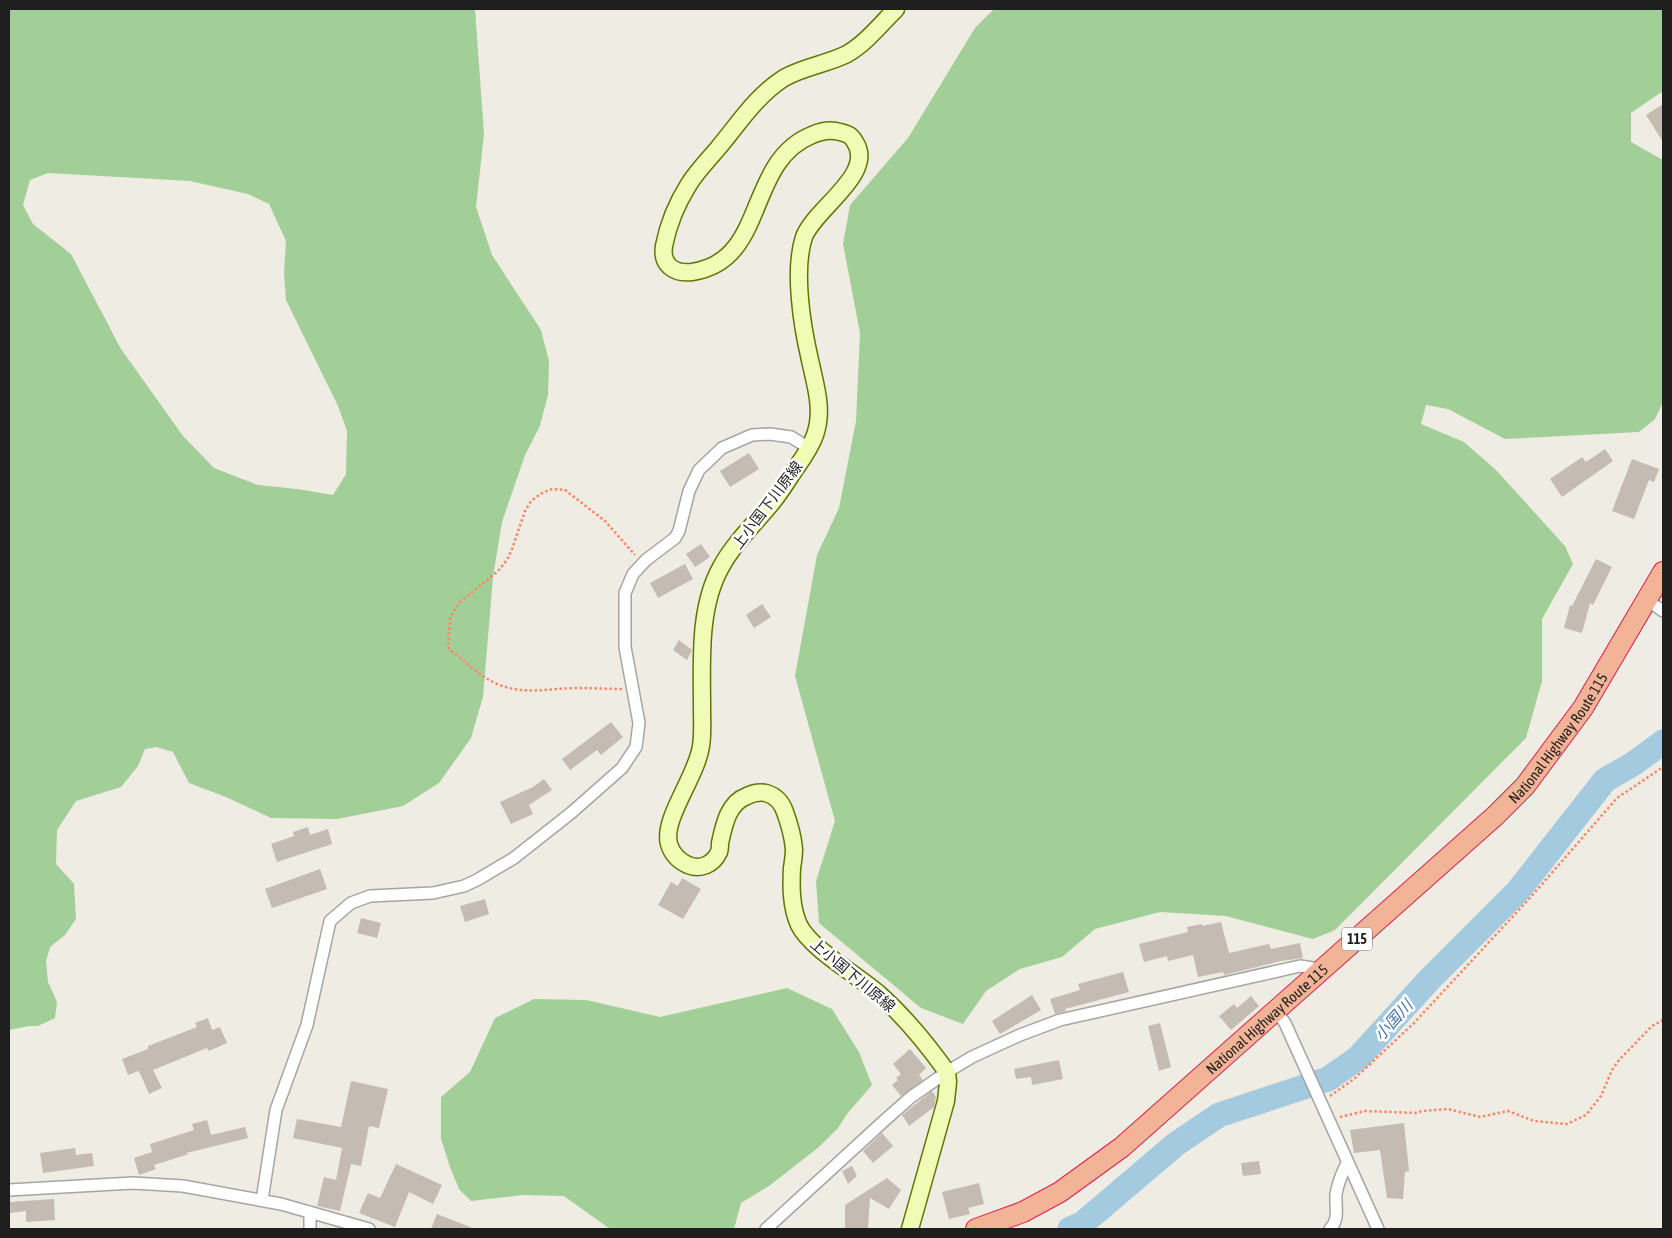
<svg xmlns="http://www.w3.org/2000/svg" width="1672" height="1238" font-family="'Asap Condensed','Noto Sans JP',sans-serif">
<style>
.forest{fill:#a2cf97;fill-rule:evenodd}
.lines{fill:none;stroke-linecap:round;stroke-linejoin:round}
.river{stroke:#a3cade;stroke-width:25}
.building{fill:#c4bcb3}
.minor-casing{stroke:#a5a5a5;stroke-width:14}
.secondary-casing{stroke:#5e7703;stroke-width:19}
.trunk-casing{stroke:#dd214e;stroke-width:22}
.path{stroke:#fc8667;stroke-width:2.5;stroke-dasharray:2.5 2.5;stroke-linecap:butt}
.minor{stroke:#fff;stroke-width:11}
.secondary{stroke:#f0fbb6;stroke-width:16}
.trunk{stroke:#f2b396;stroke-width:20}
.labels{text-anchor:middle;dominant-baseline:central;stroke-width:5;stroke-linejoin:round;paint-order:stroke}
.shield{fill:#fff;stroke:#626262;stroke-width:1}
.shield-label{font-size:14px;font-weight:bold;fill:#1e1e1e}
.street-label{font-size:15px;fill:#1e1e1e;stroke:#fff}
.water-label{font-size:16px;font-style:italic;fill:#4871af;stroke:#fff}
</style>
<rect width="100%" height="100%" fill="#efece3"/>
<path class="forest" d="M9,9H475L484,134L476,207L492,255L541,330L549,361L548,395L540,426L525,455L502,522L493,577L483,697L471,738L439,783L403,806L337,819L271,818L226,797L189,783L173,752L156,747L145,749L138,766L121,787L76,801L57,830L56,864L74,884L76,919L65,935L50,947L46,961L48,982L57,1002L55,1018L38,1026H29L9,1030ZM48,173L190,181L248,194L269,204L286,241L284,273L286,300L338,406L347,431L346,474L333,495L297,489L258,485L214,468L183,436L121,349L71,254L33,224L23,205L30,180Z
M994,9H1663V91L1631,113V142L1663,160V402L1655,419L1639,432L1505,439L1448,409L1426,405L1421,424L1464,442L1496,470L1565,546L1573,564L1542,619V681L1526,738L1335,930L1313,939L1226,916L1160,912L1095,929L1062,957L1020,969L986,991L963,1024L921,1008L819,923L816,881L835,821L795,676L817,555L839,508L856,421L860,333L843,244L850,205L908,138L975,28Z
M787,988L832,1009L859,1052L872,1085L847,1114L838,1128L819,1147L769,1186L741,1203L734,1229H610L564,1196L523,1195L471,1201L459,1189L450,1167L441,1139V1097L470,1072L495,1018L534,999L586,1000L660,1017Z"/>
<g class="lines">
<path class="river" d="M1070,1229L1082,1224L1176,1144L1219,1115L1328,1079L1358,1058L1429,980L1518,891L1605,780L1633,764L1663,742"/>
</g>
<path class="building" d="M1663,104V142L1646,115Z
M1605,449L1613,461L1562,497L1550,479L1582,457L1586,462Z
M749,453L759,469L730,487L720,471Z
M1632,459L1659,469L1654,482L1649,480L1634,519L1612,511Z
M701,544L710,557L695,567L686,554Z
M1596,559L1612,567L1593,605L1590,603L1582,633L1564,628L1570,605L1572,606Z
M685,564L693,579L658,598L650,583Z
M762,604L771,617L754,628L746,615Z
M679,640L692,650L687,660L673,650Z
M611,722L623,737L601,755L597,750L570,770L562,759Z
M544,779L552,790L529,805L533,814L511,824L500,802L533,787Z
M308,827L310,835L328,829L332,844L277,862L271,844L294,836L293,832Z
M320,869L327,889L272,908L265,889Z
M682,878L701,889L683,919L658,905L671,882L678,886Z
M485,899L489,914L465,922L460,906Z
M361,918L381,923L377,938L357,933Z
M1221,922L1229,953L1269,944L1271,949L1300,943L1303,958L1281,961L1224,975L1223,972L1198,977L1193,955L1168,961L1167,956L1144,962L1139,944L1188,932L1187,927L1202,924V926Z
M1123,972L1129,992L1065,1009L1066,1011L1055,1014L1050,999L1080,990L1078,984Z
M1032,995L1041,1010L1000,1034L992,1021Z
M1251,996L1259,1006L1231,1030L1219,1016L1234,1004L1237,1008Z
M208,1018L212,1030L220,1027L227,1043L209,1051L207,1048L153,1070L162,1088L149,1094L139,1071L128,1075L122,1059L148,1049V1046L197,1027L195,1023Z
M1160,1023L1171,1067L1159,1071L1148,1026Z
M910,1049L926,1068L919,1075L923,1080L901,1096L892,1085L898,1080L896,1078L901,1074L893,1064Z
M1059,1060L1063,1079L1032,1085L1031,1077L1016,1079L1014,1069Z
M351,1081L388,1089L379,1128L369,1126L361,1166L351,1164L340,1211L317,1206L324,1177L336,1180L342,1148L293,1138L297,1119L341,1127Z
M932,1091L936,1097L934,1107L909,1126L902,1115Z
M207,1120L211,1135L245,1127L248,1138L186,1153L189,1154L154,1165L156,1169L139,1175L134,1158L152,1152L150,1144L194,1130L192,1124Z
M1404,1123L1409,1171L1405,1172L1403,1199L1387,1198L1380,1150L1354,1153L1350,1130Z
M882,1133L893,1146L873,1163L863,1151Z
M75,1148L76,1155L92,1153L94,1166L43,1173L40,1153Z
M1259,1161L1261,1174L1243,1176L1241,1163Z
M396,1164L442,1185L433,1204L409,1192L395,1227L359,1213L368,1193L380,1198Z
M852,1166L857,1176L848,1184L842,1171Z
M887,1178L901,1190L889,1209L870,1198L868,1229H845V1205Z
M979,1183L984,1204L968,1208L970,1214L949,1219L942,1192Z
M54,1199L55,1220L26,1222V1211L9,1213V1202Z
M437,1214L475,1229H431Z"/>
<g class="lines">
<g class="minor-casing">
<path id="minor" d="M1647,600L1663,611
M1276,1011L1285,1023L1378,1229
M9,1190L133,1183L183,1186L281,1204L369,1229
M262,1200L276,1110L307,1025L330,921L351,903L370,896L433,893L464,886L477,880L514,858L571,813L622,768L636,747L639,723L625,647V593L633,574L646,560L675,538L679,531L689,491L699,470L722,448L752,435L770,434L791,437L809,448
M310,1229V1212
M766,1229L885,1120L911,1097L947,1072L972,1057L1020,1035L1060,1020L1300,966L1313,968L1319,972
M1330,1229C1340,1219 1335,1207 1336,1194C1338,1183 1342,1173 1347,1163"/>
</g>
<g class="secondary-casing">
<path id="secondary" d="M896,9C881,24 866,43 847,54C827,64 803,67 784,78C757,95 739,123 719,147C709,159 697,171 689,184C677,203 668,225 664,246C661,265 674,274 692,272C768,261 745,162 812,135C821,131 830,129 840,132C848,134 851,135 855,142C876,174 814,209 804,237C793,270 802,326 810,360C815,384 824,410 815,435C811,447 803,458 796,468C789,478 782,490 774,500C757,522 735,541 721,567C698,608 702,662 702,708C702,720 703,734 701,746C697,776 662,819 669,844C672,854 679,861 688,865C700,870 713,865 719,852C720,849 720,846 720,843C724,825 728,803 747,796C753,793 760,792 766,793C776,796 782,803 785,812C789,823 793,838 794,849C794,855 793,862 792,868C791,887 791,907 799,925C811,949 856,974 878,993C904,1016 927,1044 947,1072L948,1082L946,1101L910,1229"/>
</g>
<g class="trunk-casing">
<g id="trunk">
<path id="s1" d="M976,1229L1023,1212L1060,1192L1122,1147L1495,816L1525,786L1583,708L1663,572"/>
</g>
</g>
<path class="path" d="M622,689C607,689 593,688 579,688C549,688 523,696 495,683C478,675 466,661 451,651L448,647L450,617L459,603L498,571L507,560L512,549L525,511L531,501L542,493L552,489L565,490L605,521L635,555
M1330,1096L1354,1079L1413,1024L1529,899L1617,798L1663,767
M1340,1117L1365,1111L1416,1113L1422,1111L1448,1109L1480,1117L1508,1111L1534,1121L1567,1124L1586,1115L1601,1096L1612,1070L1619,1060L1652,1026L1663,1020"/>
<use href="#minor" class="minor"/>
<use href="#secondary" class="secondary"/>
<use href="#trunk" class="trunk"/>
</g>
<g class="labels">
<rect class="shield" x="1342" y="927.5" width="30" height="23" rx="4"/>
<g class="shield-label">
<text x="1357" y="939">115</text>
</g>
<g class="street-label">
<text transform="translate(767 505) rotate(-53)">上小国下川原線</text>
<text stroke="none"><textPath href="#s1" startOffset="768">National Highway Route 115</textPath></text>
<text transform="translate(853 975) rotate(40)">上小国下川原線</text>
<text stroke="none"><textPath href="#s1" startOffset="362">National Highway Route 115</textPath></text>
</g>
<g class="water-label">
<text transform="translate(1393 1020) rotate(-48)">小国川</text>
</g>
</g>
<rect width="1672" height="1238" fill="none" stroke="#1e1e1e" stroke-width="20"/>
</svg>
